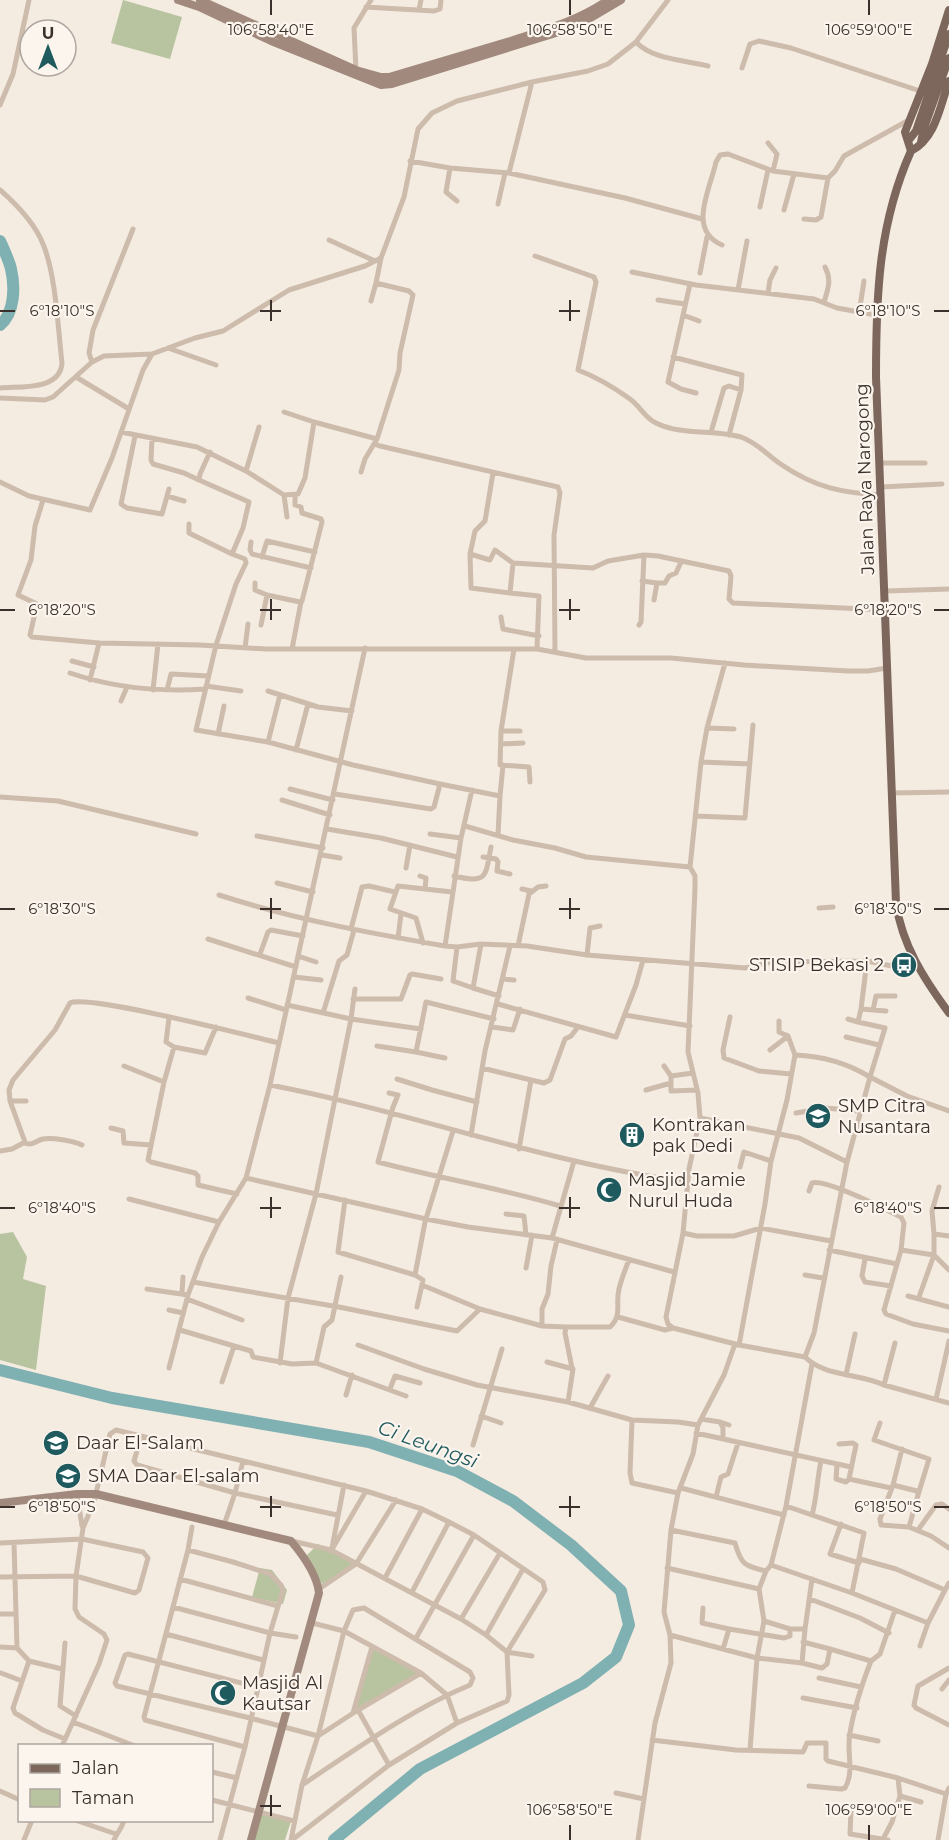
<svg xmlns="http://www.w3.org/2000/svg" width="949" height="1840" font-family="Montserrat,sans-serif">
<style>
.green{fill:#b8c4a0}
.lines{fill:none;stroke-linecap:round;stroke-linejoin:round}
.river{stroke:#7fb0b2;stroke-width:12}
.street{stroke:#cdbbac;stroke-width:5}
.secondary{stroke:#a18a7d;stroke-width:8}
.primary{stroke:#7d675c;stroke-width:8}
.ticks{fill:none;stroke:#3b302b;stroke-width:2}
.labels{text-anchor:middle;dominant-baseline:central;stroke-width:4.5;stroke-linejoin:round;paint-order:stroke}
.street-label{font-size:18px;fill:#3b302b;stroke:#fbf5ee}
.poi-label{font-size:18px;fill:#3b302b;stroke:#fbf5ee;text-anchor:start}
.water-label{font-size:20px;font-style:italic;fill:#1f5a5e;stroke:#fbf5ee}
.ticks-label{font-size:15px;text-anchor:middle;fill:#3b302b;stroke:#fbf5ee;stroke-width:4.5;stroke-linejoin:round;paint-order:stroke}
</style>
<rect width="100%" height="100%" fill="#f4ebe1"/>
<path class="green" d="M123,0L182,17L170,59L111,43Z
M13,1232L27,1257L23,1279L46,1286L36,1370L0,1360V1234Z
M318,1544L359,1564L322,1584L305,1557Z
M260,1568L272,1570L287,1590L283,1604L252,1597Z
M372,1647L421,1673L353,1713Z
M260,1812L291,1821L285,1840H253Z"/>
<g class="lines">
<path class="river" d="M0,241C4,250 9,260 11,269C15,286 15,313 0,325
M0,1370L112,1398L369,1442L457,1471L513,1501L571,1545L621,1591L629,1625L616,1657L583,1683L420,1769L334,1840"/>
<path class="street" d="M366,7L434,11L440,9L441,0
M419,10L421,0
M636,42C653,60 685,60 708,66
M742,68L750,44L759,41L791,48L920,91
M356,70L354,28L371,0
M0,105L13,74L29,0
M768,143L777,154L773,171
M410,161L450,168L509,173L625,198L702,219
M450,168L446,192L457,201
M509,173L532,82
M0,190C16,204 35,224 43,244C56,275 58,329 62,363C60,391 20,386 0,388
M498,204L505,173
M760,207L768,170
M784,210L794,174
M804,219L816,220L821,217L828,178L835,171L844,156L909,120
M329,240L375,261
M722,245C687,230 710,190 716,162L720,155L728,154L773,171L828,178
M535,256L594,277L596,282L578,370C594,376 616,389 630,399C640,406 645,418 656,423C682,436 714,429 741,437C758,443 768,456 782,465C816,488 843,493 882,495
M632,272L696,285L814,299L837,308L876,315
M700,273L707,237
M690,284L668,382L681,389L696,393
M738,290L747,241
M768,293L770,280L776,268
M658,300L685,304
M371,301L376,283
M824,302C828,289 832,280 825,267
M859,313L864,281
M683,315L699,321
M168,348L216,365
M673,357L742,375L741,390L729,435
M92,362L89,353L93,330L133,229
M76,377L129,409
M0,398L45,400L53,397L92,362L104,356L152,354L195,338L223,331L289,290L365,266L381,258L404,197L418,129L432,113L457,101L532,82L588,71L608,64L636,42L668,0
M284,412L314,422
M121,432L197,447L246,471L284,495L298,494L305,478L314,422L377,439L399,370L400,353L413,295L409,291L376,283L381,258
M711,432L724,388L729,386L741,390
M135,436L121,504L127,508L162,514L169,489
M152,439L151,460L153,464L184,473L199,480
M377,439L374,444L380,446L558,487L560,493L554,535L555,652
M880,463H925
M246,471L259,427
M361,472L365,459L374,444
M493,473L485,521L475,531L470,554L471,588L510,593L513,563
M0,482L29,496L90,510L112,458L143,370L152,354
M881,487L942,484
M284,495L287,517
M167,496L184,501
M43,500L35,526L31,560L18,595L37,604L30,635L32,637L99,643L200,645L266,649H537L586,658H671L744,665L848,671H868L887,668
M189,524V533L232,554L243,528L249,502L199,480L200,474L210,452
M251,542L250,550L252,554L311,568
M232,554L245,559L246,563L236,584L216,645L196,730L268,742L353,765L440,784L434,807L431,809L335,794
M470,554L490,560L495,550L513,563L593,568L608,561L644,555L658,556L729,571L731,576L729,599L733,603L886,610
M262,557L267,541L315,552
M642,581L657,583L654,600
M255,583V590L267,595L300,602L302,601L322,522L321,519L302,513L301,507L295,505V495
M657,583H665L669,576L676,573L681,562
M886,591L949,589
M510,593L539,596L537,649
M501,617L503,629L539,636
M261,625L267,595
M639,625L641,622L644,555
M245,648L248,624
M292,649L301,602
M514,649L501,731L500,765L529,767L530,782
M72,661L94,667
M725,663L707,728L701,762L690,867L695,876V888L688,1052L698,1093L700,1118L689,1169L683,1233L666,1317L668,1324L673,1328L739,1345L805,1357L814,1333L847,1162L870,1077L907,1096L949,1111
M70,673C114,688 159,692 205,689
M90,680L99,643
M206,686L241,691
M153,690L158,644
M167,690L171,674L208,676
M268,691L318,707L352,711
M121,701L127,687
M707,728L734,729
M501,731H520
M218,734L224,706
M268,742L280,695
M501,744L523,743
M296,750L308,704
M701,762L750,764
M440,784L500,796L498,835
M290,789L333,800
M892,793L949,792
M500,796L503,765
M0,797L58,801L196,834
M282,800L330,815
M695,816L745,818L753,725
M465,826L513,840L555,848L586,857L690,867
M327,829L381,838L457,857
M430,834L461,838L472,790
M257,836L323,848
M322,855L340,858
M483,857L496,859L498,862L497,871L510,874
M406,868L410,845
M420,876L426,878L425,889L452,892
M454,876C488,884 485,877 491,847
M277,883L313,892
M522,889L531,891
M219,895C293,919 369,933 445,946L457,947L481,944L527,946L587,955L745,968L771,962L867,961L907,969L919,968
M819,908L833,907
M351,929L362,887L369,886L395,892
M398,938L401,914
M208,939L296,967
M423,943L416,918L390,909L398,886L425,889
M445,946L461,838
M518,946L529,894L538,887L546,886
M457,947L453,981L473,988L481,944
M260,954L268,932L271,930L303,936
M587,955L590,928L600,926
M298,956L316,962
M867,961L861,1009L886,1011
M294,977L321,980
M503,979L514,980
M473,988L499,996
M248,998L286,1010
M353,999H401L410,975L412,974L441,979
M498,1004L616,1037L636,985L643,960
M287,1005L351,1019L421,1029
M873,1010L876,996H895
M323,1013L339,961L347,955L354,930
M625,1015L690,1026
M730,1017L723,1050L724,1058L759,1071L791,1074
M169,1018L166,1042L174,1047L205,1053L216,1027
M848,1019L858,1022L861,1009
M779,1021V1032L788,1036L795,1055
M492,1027L513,1030L520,1009
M846,1037L879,1045
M377,1046L416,1052
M174,1047L164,1082L148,1160L151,1162L195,1173L198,1176V1185L237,1194
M770,1050L788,1036
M445,1058L416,1052L426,1002L494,1019
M124,1066L164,1082
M664,1066L671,1076L693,1073
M482,1068L531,1080
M671,1076V1091L697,1090
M397,1079L432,1090L477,1102
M270,1085C411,1112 545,1163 688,1182
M646,1090L671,1083
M389,1093L398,1095L393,1107L378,1162C438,1178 500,1188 560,1206
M26,1101H10L9,1090L13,1080L55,1030L70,1003C89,994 249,1036 279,1043
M796,1113L825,1108L859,1111
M700,1118L799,1138L847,1162
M111,1128L123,1131L124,1143L151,1145
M471,1135L485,1051L510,946
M24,1143C33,1146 35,1141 43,1139C51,1137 74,1141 82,1145
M519,1149L531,1080L544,1083L550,1080L565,1039L571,1036L578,1027
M0,1151L12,1149L25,1142L10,1101
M740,1167L744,1152L771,1161
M246,1178L426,1219L468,1227L552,1238L674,1272
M809,1191L812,1183C825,1178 885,1209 901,1217L904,1223L901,1250
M129,1199L219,1222
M345,1200L338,1252L415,1275
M506,1214L524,1216L526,1235
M683,1233L697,1236H734L761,1228L831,1241
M934,1234L949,1236
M552,1238L574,1161
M829,1250L897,1264L901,1250L934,1255L949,1270
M865,1259L862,1276L865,1282L891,1286
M897,1264L884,1310L886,1314L913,1324L949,1331
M526,1268L532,1235
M805,1275L823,1278
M193,1282L339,1307L457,1331L480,1309L542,1326L566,1327L565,1333L572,1368
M422,1285L480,1309
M147,1289L188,1295
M182,1293L183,1277
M908,1296L949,1307
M919,1297L934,1255V1234L932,1211L939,1187
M187,1299L242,1320
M417,1307L423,1280L415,1275L425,1222L453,1131
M169,1310L183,1313
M618,1317L665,1330L673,1328
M542,1326V1309L548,1294L551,1266L557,1240
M566,1327H610C623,1315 615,1304 619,1289C621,1280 625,1270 629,1260
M180,1330L251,1351L253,1357L292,1364L316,1363L406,1396
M358,1345L424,1369L477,1385L568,1402L632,1420L678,1422L698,1425
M739,1345L765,1204L771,1161L787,1100L795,1055C822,1056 847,1063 870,1077L885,1028L858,1022
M805,1357C825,1377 859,1373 884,1385L949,1403
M547,1362L573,1369L568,1402
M280,1363L288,1298L316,1194L351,1019L355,989
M316,1363L324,1327L332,1320L341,1277
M169,1368L188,1295L202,1257L219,1222L246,1178L270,1085L365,648
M846,1375L855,1334
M222,1382L234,1346
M884,1385L895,1343
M390,1389L395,1376L420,1383
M346,1395L352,1375
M936,1399L949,1341
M590,1408L608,1376
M481,1416L501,1423
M701,1419L720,1422L723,1428V1438
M632,1420L630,1473L632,1483L678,1493
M720,1422L729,1425
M880,1423L874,1440L929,1459L918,1495
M696,1433L851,1467
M141,1437L134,1461L137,1465L235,1493L337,1515
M839,1444L853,1443L856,1445L849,1479L891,1488
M473,1445L502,1349
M837,1465L836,1479L846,1482L849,1479
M893,1485L902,1449
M681,1488L784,1515
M77,1494L82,1526
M716,1497L721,1477L728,1474L738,1443
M786,1506L864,1533L852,1593
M812,1515C817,1497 817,1479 821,1461
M841,1524L830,1554L859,1563
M224,1525L235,1493L243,1461
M192,1527L188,1550L144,1717L145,1720L245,1747
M909,1527L918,1495L917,1491L893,1485L880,1519L881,1525L909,1527L931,1536L949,1548
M671,1530L735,1543C741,1565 745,1566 766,1571
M918,1530L936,1505L942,1504L949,1509
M292,1541L331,1550L461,1619L486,1635L507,1652L532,1656
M0,1543L82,1539L143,1552L148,1558L139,1590L135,1593L76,1576L0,1577
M14,1543L17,1648L29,1661L13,1708L15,1713L43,1730L65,1739
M332,1548L344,1485
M188,1550L233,1562L270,1574L281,1585L283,1590L270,1633L245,1747L220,1840
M860,1559L896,1569L945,1590L949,1583
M771,1565L852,1593L928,1623L920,1646
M667,1568L759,1589L766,1571L771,1565L786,1506L812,1364
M385,1578L422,1509
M180,1579L278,1606
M319,1589L356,1564L396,1500
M759,1589L764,1621L790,1629
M412,1592L449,1522
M810,1599L860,1618L889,1633
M173,1607L270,1633L296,1637
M703,1608L702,1623L729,1629
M0,1614H16
M461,1619L500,1553
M312,1623L344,1631L421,1673L447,1695L457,1723
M928,1623L945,1590
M166,1634L263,1660
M486,1635L523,1569
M670,1635L757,1658L802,1663L822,1668L827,1664L830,1649L871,1661
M416,1638L474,1535
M803,1642L830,1649
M65,1643L60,1706L76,1716
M0,1647L17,1648
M723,1649L729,1629L784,1638L790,1636V1629H805L812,1579
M29,1661L62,1669
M871,1661L880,1654L895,1610
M802,1663L805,1629
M949,1668L918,1686L914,1705L916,1708L949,1725
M1,1673L22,1681
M819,1678L861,1687
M257,1687L128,1654L125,1655L115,1683L117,1686L250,1718L318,1736L358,1710L421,1673
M942,1689L949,1680
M803,1698L857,1708
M358,1710L389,1765
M353,1713L372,1647
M73,1722L135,1746
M849,1735L878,1741
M652,1740L736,1750L803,1752L807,1743H826V1759L828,1761L898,1778L946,1794
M62,1746L99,1664L107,1640L104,1634L79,1617L75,1609L76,1576L83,1528L94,1502L110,1434L116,1430L366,1491
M750,1750L757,1658L764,1621
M212,1772L237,1778
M898,1778L900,1796
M809,1786L841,1789L845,1788C855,1771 846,1751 850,1733C854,1708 862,1684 871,1661
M0,1791L20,1800
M616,1793L644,1799
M212,1800L294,1821
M851,1810L850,1834L888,1840
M75,1820L116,1834
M883,1839L892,1822L900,1796L921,1802
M24,1840L32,1820
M114,1840C117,1832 122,1829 124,1820
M291,1840L302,1785L318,1736L344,1631L353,1610L364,1608L470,1672L473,1678L470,1685C410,1710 356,1749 302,1785
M292,1840L389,1765L457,1723L507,1701L509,1695L507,1652L545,1590L543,1582L474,1535L449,1522L422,1509L366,1491L331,1551
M638,1840L655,1723L671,1663L670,1635L664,1612L671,1530L678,1493L693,1454L698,1425L724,1375L735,1344
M938,1840L946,1794L949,1788"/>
<path class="secondary" d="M178,0L199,7L271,41L381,85L392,84L556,33L582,23L621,0
M200,0L356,70L381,77H389C430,65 470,53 510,41C544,30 578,21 608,0
M0,1503L77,1494H96L291,1541C302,1554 317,1575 319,1593L251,1840"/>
<path class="primary" d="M949,81C940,106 936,138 911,151C878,225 876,297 876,377L896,903C902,945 924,979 949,1013
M908,141L916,131L949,34
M921,142L924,128L949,58
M911,151L905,132L932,64L949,10"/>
</g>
<path class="ticks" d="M271,0V15M570,0V15M869,0V15M271,300V321M570,300V321M0,311H15M260,311H281M559,311H580M934,311H949M271,599V620M570,599V620M0,610H15M260,610H281M559,610H580M934,610H949M271,898V919M570,898V919M0,909H15M260,909H281M559,909H580M934,909H949M271,1197V1218M570,1197V1218M0,1208H15M260,1208H281M559,1208H580M934,1208H949M271,1496V1517M570,1496V1517M0,1507H15M260,1507H281M559,1507H580M934,1507H949M271,1795V1816M260,1806H281M570,1825V1840M869,1825V1840"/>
<defs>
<g id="bus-disc" transform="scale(1.35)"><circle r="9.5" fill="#1f5a5e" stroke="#fbf5ee"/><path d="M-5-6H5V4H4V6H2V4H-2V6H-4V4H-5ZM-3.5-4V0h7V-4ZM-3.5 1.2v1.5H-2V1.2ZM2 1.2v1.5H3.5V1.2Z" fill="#fff"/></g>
<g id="school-disc" transform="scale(1.35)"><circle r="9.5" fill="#1f5a5e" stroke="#fbf5ee"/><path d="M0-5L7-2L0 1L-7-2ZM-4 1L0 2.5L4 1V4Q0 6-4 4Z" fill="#fff"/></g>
<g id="building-disc" transform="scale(1.35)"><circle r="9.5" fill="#1f5a5e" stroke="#fbf5ee"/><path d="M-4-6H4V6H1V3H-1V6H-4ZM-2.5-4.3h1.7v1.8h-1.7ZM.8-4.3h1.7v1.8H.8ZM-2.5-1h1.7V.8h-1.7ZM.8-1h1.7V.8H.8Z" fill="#fff"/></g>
<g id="mosque-disc" transform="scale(1.35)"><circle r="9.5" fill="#1f5a5e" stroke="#fbf5ee"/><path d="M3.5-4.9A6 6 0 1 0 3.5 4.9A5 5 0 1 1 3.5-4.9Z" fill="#fff"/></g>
</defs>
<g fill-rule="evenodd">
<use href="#bus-disc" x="904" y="965"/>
<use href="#school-disc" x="818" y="1116"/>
<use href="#building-disc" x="632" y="1135"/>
<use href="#mosque-disc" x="609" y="1190"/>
<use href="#school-disc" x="56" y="1443"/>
<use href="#school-disc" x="68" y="1476"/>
<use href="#mosque-disc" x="223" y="1693"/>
</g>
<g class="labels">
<g class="street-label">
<text transform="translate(865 479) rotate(-92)">Jalan Raya Narogong</text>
</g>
<g class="poi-label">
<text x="884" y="965" text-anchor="end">STISIP Bekasi 2</text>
<text x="838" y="1106">SMP Citra<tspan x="838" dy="21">Nusantara</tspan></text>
<text x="652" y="1125">Kontrakan<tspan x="652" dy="21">pak Dedi</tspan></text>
<text x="628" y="1180">Masjid Jamie<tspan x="628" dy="21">Nurul Huda</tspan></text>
<text x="76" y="1443">Daar El-Salam</text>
<text x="88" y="1476">SMA Daar El-salam</text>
<text x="242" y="1683">Masjid Al<tspan x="242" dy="21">Kautsar</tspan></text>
</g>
<g class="water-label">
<text transform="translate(428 1444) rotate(20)">Ci Leungsi</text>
</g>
</g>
<g class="ticks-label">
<text x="271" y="35">106°58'40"E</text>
<text x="570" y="35">106°58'50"E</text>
<text x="869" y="35">106°59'00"E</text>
<text x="62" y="316">6°18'10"S</text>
<text x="888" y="316">6°18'10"S</text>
<text x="62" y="615">6°18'20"S</text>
<text x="888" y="615">6°18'20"S</text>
<text x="62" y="914">6°18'30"S</text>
<text x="888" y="914">6°18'30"S</text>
<text x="62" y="1213">6°18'40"S</text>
<text x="888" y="1213">6°18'40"S</text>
<text x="62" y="1512">6°18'50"S</text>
<text x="888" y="1512">6°18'50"S</text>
<text x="570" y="1815">106°58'50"E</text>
<text x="869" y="1815">106°59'00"E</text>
</g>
<rect x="18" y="1744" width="195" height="78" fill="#fbf5ee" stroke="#aea6a0" stroke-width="1.5"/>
<rect x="30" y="1764" width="30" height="9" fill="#7d675c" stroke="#aea6a0" stroke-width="1.5"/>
<text x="72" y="1774" font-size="18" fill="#3b302b">Jalan</text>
<rect x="30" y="1789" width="30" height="18" fill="#b8c4a0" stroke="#aea6a0" stroke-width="1.5"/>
<text x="72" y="1804" font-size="18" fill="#3b302b">Taman</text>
<g transform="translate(48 48)"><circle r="28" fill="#fbf5ee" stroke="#aea6a0" stroke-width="1.5"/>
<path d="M0-4.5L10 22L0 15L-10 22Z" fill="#1f5a5e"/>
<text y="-9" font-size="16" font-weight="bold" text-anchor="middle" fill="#3b302b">U</text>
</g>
</svg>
